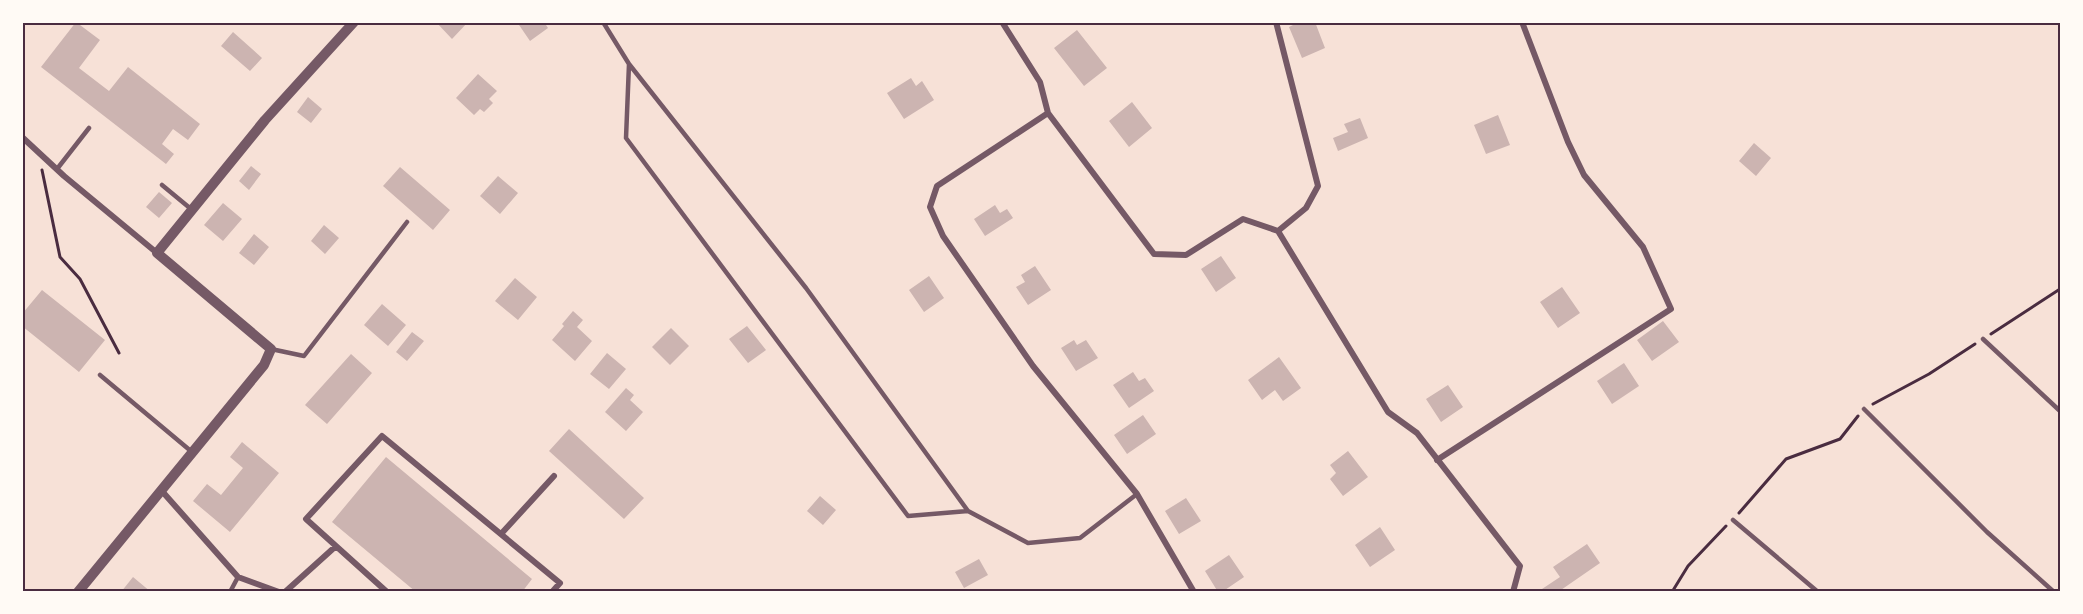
<svg xmlns="http://www.w3.org/2000/svg" width="2083" height="614" font-family="Helvetica,sans-serif">
<style>
.building{fill:#ccb4b1}
.lines{fill:none;stroke-linecap:round;stroke-linejoin:round}
.path{stroke:#4a2c40;stroke-width:3}
.service{stroke:#755966;stroke-width:4.5}
.minor{stroke:#755966;stroke-width:6}
.tertiary{stroke:#755966;stroke-width:10}
.neatline{fill:none;stroke:#4a2c40;stroke-width:2}
</style>
<rect width="100%" height="100%" fill="#f7e1d7"/>
<path class="building" d="M76,22L100,40L79,68L109,91L128,67L200,124L188,140L173,129L162,144L174,154L166,164L41,67Z
M436,22H468L452,39Z
M517,22H544L548,28L530,41Z
M1299,22H1315L1325,48L1302,58L1289,27Z
M1077,30L1107,68L1084,86L1054,48Z
M233,32L262,58L250,71L221,46Z
M478,74L497,91L489,99L493,103L484,112L480,109L474,115L456,98Z
M911,78L916,86L922,81L934,100L904,119L887,93Z
M308,97L322,109L311,123L297,112Z
M1132,102L1152,128L1129,147L1109,121Z
M1498,115L1510,145L1486,154L1474,125Z
M1360,118L1368,138L1338,151L1333,138L1348,132L1344,124Z
M1754,143L1771,158L1756,176L1739,161Z
M251,166L261,174L249,190L239,181Z
M400,167L450,210L433,230L383,186Z
M498,176L518,193L500,214L480,196Z
M159,192L172,203L159,218L146,207Z
M223,203L242,219L223,241L204,225Z
M995,205L1000,213L1007,209L1013,218L985,236L974,219Z
M324,225L339,238L325,254L311,241Z
M254,234L269,247L254,265L239,253Z
M1221,256L1236,278L1216,292L1201,269Z
M1035,266L1051,290L1028,305L1016,287L1025,282L1021,275Z
M929,276L944,298L924,312L909,290Z
M515,278L537,297L518,320L495,301Z
M1562,287L1580,313L1558,328L1540,302Z
M42,290L105,340L79,372L22,326V314Z
M382,304L406,325L388,346L364,325Z
M573,311L583,320L577,327L592,341L575,361L552,340L564,326L562,324Z
M1663,321L1679,342L1652,361L1637,340Z
M747,326L766,350L748,363L729,339Z
M671,328L689,346L670,365L652,347Z
M412,332L424,341L407,361L396,352Z
M1074,340L1077,345L1086,340L1098,358L1076,371L1061,348Z
M607,353L626,369L609,389L590,374Z
M351,354L372,373L327,424L305,405Z
M1279,357L1301,388L1283,401L1275,390L1262,400L1248,380Z
M1624,363L1639,386L1612,404L1597,381Z
M1133,372L1139,381L1145,378L1154,391L1129,408L1113,385Z
M1448,385L1463,407L1441,422L1426,399Z
M626,388L634,395L630,400L643,412L626,431L605,412Z
M1143,415L1156,434L1127,454L1114,435Z
M569,429L644,498L624,519L549,451Z
M242,442L279,473L230,532L193,501L207,484L221,495L243,468L230,457Z
M1348,451L1368,477L1343,496L1330,479L1336,473L1330,465Z
M386,457L532,579L522,592H416L332,522Z
M820,496L836,510L823,525L807,511Z
M1186,498L1201,521L1179,534L1165,511Z
M1380,527L1395,550L1370,567L1355,545Z
M1587,544L1600,563L1558,592H1543L1542,589L1560,577L1553,567Z
M1229,555L1244,577L1222,592H1218L1205,571Z
M979,559L988,575L964,588L955,572Z
M133,577L151,592H121Z"/>
<g class="lines">
<path class="path" d="M42,170L60,257L80,279L119,353
M1991,334L2060,289
M1873,404L1929,374L1975,344
M1739,513L1786,459L1840,439L1858,416
M1672,592L1688,566L1726,526"/>
<path class="service" d="M603,22L629,64L626,138L908,516L968,511L1028,543L1080,538L1137,494
M629,64L806,288L968,511
M57,169L89,128
M162,185L191,209
M1983,339L2060,411
M271,349L304,356L407,222
M100,375L192,452
M1864,409L1987,532L2054,592
M1733,520L1818,592
M230,592L238,577"/>
<path class="minor" d="M1002,22L1040,82L1048,113L937,186L930,207L943,236L1033,366L1137,494L1194,592
M1276,22L1318,186L1306,208L1278,231
M1048,113L1154,254L1186,255L1243,219L1278,231L1388,412L1417,433L1520,566L1513,592
M22,137L64,176L157,253
M1437,460L1671,309L1643,247L1584,175L1568,142L1522,22
M161,490L238,577L279,592
M501,534L554,476
M285,592L336,546
M387,592L306,519L382,436L560,583L552,592"/>
<path class="tertiary" d="M78,592L264,365L271,349L157,253L265,120L354,22"/>
</g>
<rect width="2083" height="614" fill="none" stroke="#fffaf5" stroke-width="48"/>
<rect x="24" y="24" width="2035" height="566" class="neatline"/>
</svg>
